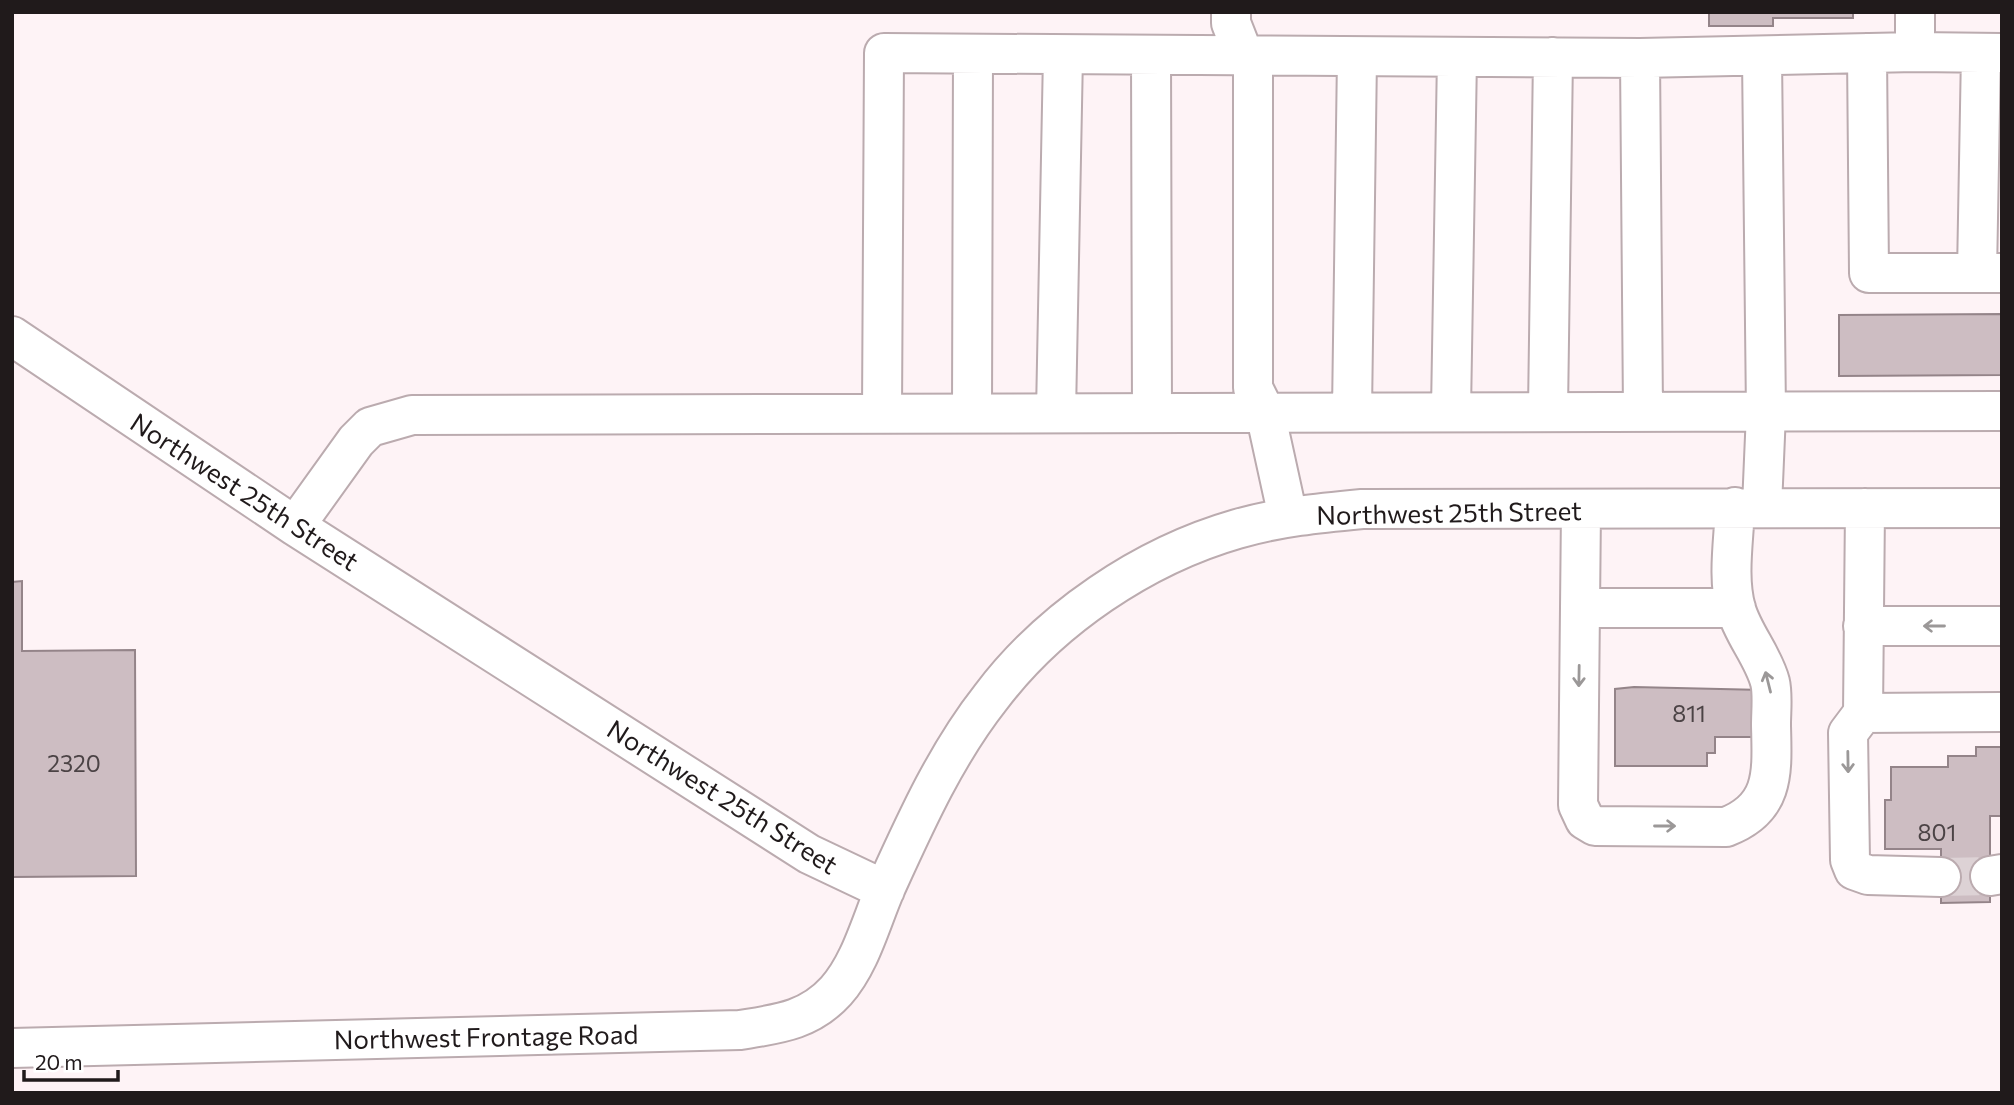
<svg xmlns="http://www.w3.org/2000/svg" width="2014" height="1105" font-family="Commissioner,sans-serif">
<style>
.building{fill:#cdbdc2;stroke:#948489;stroke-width:2}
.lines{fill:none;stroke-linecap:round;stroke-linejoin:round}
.minor-tunnel{stroke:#ddd2d5;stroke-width:38;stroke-dasharray:38 19;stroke-linecap:butt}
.minor-casing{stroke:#bbabaf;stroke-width:42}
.minor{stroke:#fff;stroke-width:38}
.oneway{stroke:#9b9898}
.labels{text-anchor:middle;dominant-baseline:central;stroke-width:5;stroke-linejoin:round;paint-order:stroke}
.number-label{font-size:23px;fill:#4b4345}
.street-label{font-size:26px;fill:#201a1b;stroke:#fff}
</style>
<rect width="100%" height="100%" fill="#fef3f6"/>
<path class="building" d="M1709,12H1853V18H1773V26H1709Z
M2002,314V375L1839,376V315Z
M22,581V651L135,650L136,876L12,877V582Z
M1634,687L1763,690V737H1715V753H1707V766H1615V689Z
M1976,747H2002V816H1990V902L1941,903V849H1885V800H1891V767H1948V756H1976Z"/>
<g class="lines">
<path class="minor-tunnel" d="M1941,877L1990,876"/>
<g class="minor-casing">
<path id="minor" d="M1231,12V23L1244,56
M1915,12V52
M1867,53L1869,273H2002
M1151,55L1152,413
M1253,56V388L1265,412L1288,517
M1762,57L1766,413L1762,506
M1640,58L1643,411
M1977,273L1981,53
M12,336L295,526L809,854L885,890
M1451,410L1457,57
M1548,410L1553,57
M1352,411L1357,57
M882,413L884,53L1640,58L1915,52L2002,53
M972,413L973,54
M1056,413L1063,55
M1865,508L1863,713L1848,733L1850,860L1854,870L1868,875L1941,877
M1581,509L1578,805L1585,820L1595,826L1726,827C1776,808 1772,771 1771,725C1771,711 1773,694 1770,682C1763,656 1743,634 1736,609C1727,577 1734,539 1735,507
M295,526L356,441L370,427L412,415L2002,411
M1580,608H1736
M1863,626H2002
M1863,713L2002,712
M1990,876L2002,874
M12,1048L740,1030C777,1024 809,1021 836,991C861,963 871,921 886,887C916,821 946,754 991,697C1050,619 1143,556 1237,529C1278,517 1320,513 1362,509L2002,508"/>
</g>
<use href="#minor" class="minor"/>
</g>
<defs><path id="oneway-shaft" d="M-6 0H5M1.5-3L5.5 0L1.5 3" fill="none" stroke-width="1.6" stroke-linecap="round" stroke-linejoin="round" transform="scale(1.75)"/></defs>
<g class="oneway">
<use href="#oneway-shaft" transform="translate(1934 626) rotate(180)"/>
<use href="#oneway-shaft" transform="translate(1579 676) rotate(91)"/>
<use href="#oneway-shaft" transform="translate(1768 682) rotate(-104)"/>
<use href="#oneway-shaft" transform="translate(1848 762) rotate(89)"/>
<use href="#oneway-shaft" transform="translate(1665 826)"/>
</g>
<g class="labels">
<g class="number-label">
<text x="1689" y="713">811</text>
<text x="74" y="763">2320</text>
<text x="1937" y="832">801</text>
</g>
<g class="street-label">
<text transform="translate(245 491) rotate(33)">Northwest 25th Street</text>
<text transform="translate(1449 512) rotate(-1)">Northwest 25th Street</text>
<text transform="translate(723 796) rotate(32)">Northwest 25th Street</text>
<text transform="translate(486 1036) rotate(-1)">Northwest Frontage Road</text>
</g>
</g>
<rect width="2014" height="1105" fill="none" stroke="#201a1b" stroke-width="28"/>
<path d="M24 1070v10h94v-10" fill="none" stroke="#201a1b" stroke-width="3.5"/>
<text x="35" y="1070" font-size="21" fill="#201a1b" stroke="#ffffff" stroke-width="5" paint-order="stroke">20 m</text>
</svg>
